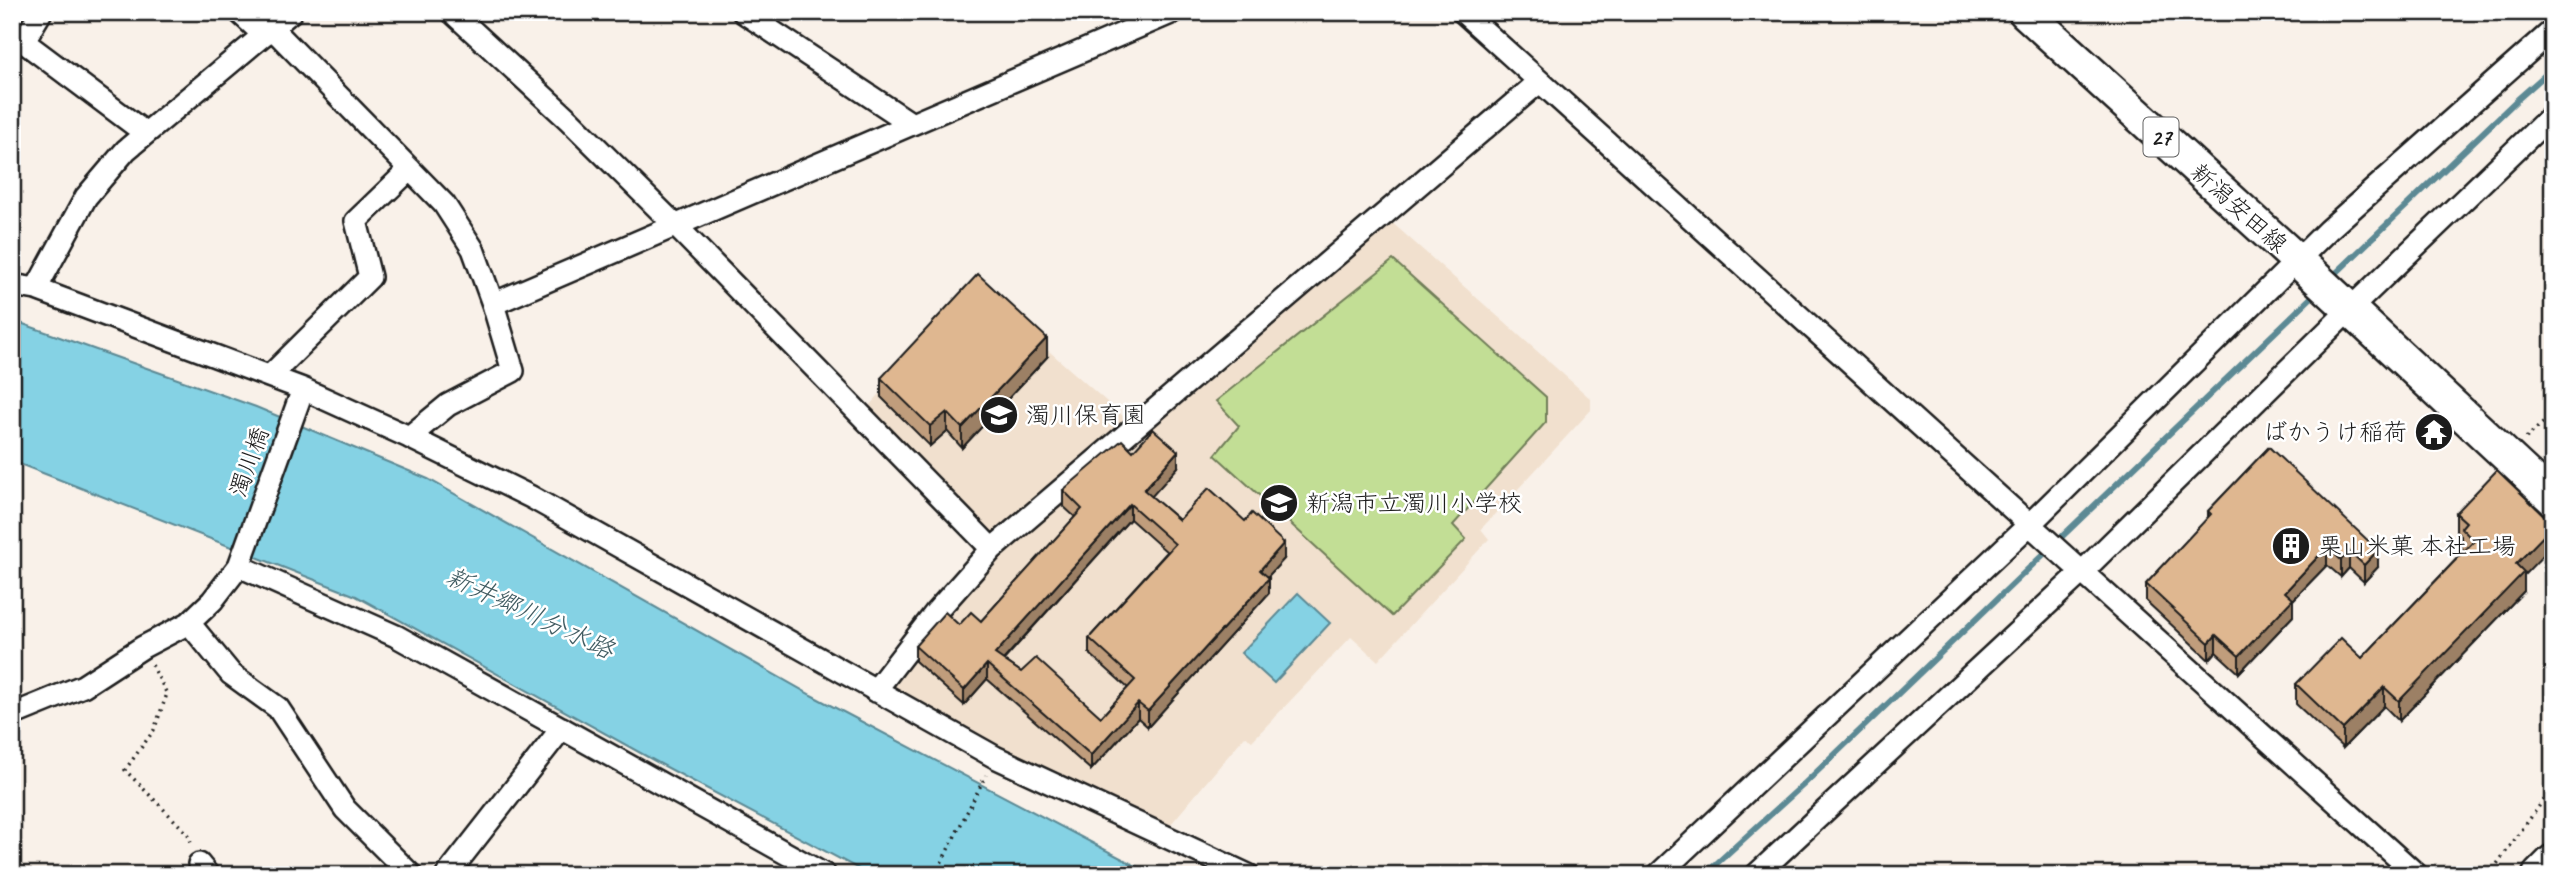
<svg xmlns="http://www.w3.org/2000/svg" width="2565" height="887" font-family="Caveat,'Klee One',sans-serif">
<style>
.built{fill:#f1e0ce}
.green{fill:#c2de95;stroke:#6f7d58;stroke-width:2}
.water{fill:#85d2e4;stroke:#5b8994;stroke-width:2}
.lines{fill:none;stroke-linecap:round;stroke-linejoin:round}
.stream{stroke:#5b8994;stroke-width:6}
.minor-casing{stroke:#1c1c1c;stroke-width:26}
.primary-casing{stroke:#1c1c1c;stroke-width:37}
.path{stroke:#1c1c1c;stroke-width:3.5;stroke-dasharray:2 5;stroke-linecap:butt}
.minor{stroke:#fff;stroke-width:21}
.primary{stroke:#fff;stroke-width:32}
.wall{fill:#c09d7c;stroke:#1c1c1c;stroke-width:2;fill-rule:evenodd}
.shaded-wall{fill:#9c8065;stroke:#1c1c1c;stroke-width:2}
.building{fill:#dfb790;stroke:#1c1c1c;stroke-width:2;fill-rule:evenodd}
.labels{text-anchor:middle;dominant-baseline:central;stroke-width:5;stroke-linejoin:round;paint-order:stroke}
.shield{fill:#fff;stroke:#606060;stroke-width:2}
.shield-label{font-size:23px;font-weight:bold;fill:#1c1c1c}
.street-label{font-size:24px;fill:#1c1c1c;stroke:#fff}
.poi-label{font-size:24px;fill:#1c1c1c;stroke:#fff;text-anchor:start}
.water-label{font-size:26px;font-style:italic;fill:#415c62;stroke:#fff}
</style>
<rect width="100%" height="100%" fill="#f9f1e9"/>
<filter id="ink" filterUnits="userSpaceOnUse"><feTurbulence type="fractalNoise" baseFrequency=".0143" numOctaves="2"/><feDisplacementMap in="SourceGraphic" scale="14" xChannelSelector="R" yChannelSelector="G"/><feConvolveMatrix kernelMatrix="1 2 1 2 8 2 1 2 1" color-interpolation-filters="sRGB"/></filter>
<g filter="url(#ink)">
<path class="built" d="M1389,220L1591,399V410L1481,529L1489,539L1378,661L1351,637L1252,741L1245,736L1166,830L893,698L889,683L1006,546Z
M977,288L1131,423L994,535L867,408Z"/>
<path class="green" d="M1393,260L1546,397V422L1453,525L1466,539L1392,616L1215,455L1239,426L1216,401Z"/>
<path class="water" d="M12,320L256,407L428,479L811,695L1153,875H870L655,761L356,596L12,461Z
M1298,593L1330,623L1274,683L1241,653Z"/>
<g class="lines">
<path class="stream" d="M2331,278L2519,98L2553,68
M1704,875L1803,785L2319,290"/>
<g class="minor-casing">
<path id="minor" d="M239,12L264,35
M452,12L569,120L675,225L992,549
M743,12L912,124
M1463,12L2417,875
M272,28L444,204L473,249L493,304L513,371L448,405L409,437
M12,33L144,132
M23,42L41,12
M12,285L36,289L303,389L409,437L531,497L995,757L1248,875
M36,289L86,197L126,150L291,12
M493,304L1173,12
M270,376L370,277L356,221L410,169
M239,566L396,636L825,875
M189,623L231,674L278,708L345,809L411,875
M875,691L936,612L992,549L1539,82
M12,715L83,686L143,647L189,623L212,601L239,566L303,389
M199,864L208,875
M447,875L562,728
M1658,875L2030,524L2328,230L2553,30
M1756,875L2081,573L2349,310L2553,114"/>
</g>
<g class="primary-casing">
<path id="primary" d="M2025,12L2298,261L2553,499
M2539,875L2553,861"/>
</g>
<path class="path" d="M2526,438L2553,414
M152,665L167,694L154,730L125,770L188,834L192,846
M935,875L986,775
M2489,875L2553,787"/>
<use href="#minor" class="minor"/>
<use href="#primary" class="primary"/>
</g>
<path class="wall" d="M1047,357L962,448L947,431L930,446L881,397V378Z
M2269,447L2378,567L2364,582L2349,568L2341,577L2327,565L2293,600V616L2239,673L2216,652L2209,660L2146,601V584L2208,518V511Z
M1133,451L1178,467L1151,496L1179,520L1284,559L1267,577L1269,593L1148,727L1138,718L1091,770L987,679L964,705L915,661V646L959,625L981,621L1075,517L1063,506V490ZM1130,519L1167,552L1089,638V653L1128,688L1101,717L1021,672L1004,660Z
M2456,513L2524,575V591L2399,721L2384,706L2343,748L2296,704V684L2362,658L2464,551L2461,547V536L2456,532Z"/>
<path class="shaded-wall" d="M1047,338V357L962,448V428Z
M947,412V431L930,446V426Z
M1178,451V467L1144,505V490Z
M1130,504V519L995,669V654Z
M2553,526V545L2524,575V591L2399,721V701L2516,564Z
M1284,543V559L1260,585V570Z
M2327,547V565L2293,600V616L2239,673V656L2285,592Z
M2378,550V567L2364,582V565Z
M2349,551V568L2341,577V560Z
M1269,578V593L1148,727V711Z
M2216,635V652L2209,660V643Z
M987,664V679L964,705V690Z
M2384,687V706L2343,748V729Z
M1138,703V718L1091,770V755Z"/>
<path class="building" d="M978,274L1047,338L962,428L947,412L930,426L881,378Z
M1153,429L1178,451L1144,490L1179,520L1209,488L1245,521L1252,513L1284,543L1260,570L1269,578L1148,711L1138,703L1091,755L987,664L964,690L915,646L945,612L959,625L971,612L981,621L1082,509L1063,490L1122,440L1133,451ZM1130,504L1175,544L1089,638L1135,680L1101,717L1036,658L1021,672L995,654Z
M2269,447L2378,550L2364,565L2349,551L2341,560L2327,547L2285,592L2293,599L2239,656L2216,635L2209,643L2146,584L2211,514L2208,511Z
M2497,470L2553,524V526L2516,564L2524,572L2399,701L2384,687L2343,729L2296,684L2341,638L2362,658L2474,541L2461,528L2466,522L2456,513Z"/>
</g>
<defs>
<g id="school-disc" transform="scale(2.0125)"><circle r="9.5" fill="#1c1c1c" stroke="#fff"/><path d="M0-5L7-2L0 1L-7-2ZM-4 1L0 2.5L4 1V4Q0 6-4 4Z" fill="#fff"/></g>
<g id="temple-disc" transform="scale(2.0125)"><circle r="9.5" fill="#1c1c1c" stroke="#fff"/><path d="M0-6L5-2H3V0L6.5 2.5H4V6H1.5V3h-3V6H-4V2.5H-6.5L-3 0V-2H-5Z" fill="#fff"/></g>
<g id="building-disc" transform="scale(2.0125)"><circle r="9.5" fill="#1c1c1c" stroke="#fff"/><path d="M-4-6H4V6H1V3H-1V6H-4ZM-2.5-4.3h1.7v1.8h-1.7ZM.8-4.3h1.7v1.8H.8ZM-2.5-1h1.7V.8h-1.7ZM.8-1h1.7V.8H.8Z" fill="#fff"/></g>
</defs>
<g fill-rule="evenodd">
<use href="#school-disc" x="999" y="415"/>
<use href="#temple-disc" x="2434" y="432"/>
<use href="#school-disc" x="1279" y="503"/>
<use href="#building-disc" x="2291" y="546"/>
</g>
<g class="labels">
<rect class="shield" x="2143.5" y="117.5" width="35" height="39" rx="5"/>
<g class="shield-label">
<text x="2161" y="137">27</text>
</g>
<g class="street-label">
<text transform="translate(2239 208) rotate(42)">新潟安田線</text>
<text transform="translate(249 462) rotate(-70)">濁川橋</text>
</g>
<g class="poi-label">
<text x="1026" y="415">濁川保育園</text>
<text x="2407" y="432" text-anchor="end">ばかうけ稲荷</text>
<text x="1306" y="503">新潟市立濁川小学校</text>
<text x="2318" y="546">栗山米菓 本社工場</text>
</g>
<g class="water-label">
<text transform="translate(530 613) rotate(25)">新井郷川分水路</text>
</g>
</g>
<rect width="2565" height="887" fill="none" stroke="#fff" stroke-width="42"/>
<rect x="21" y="21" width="2523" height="845" fill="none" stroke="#1c1c1c" stroke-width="2.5" filter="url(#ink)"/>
</svg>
